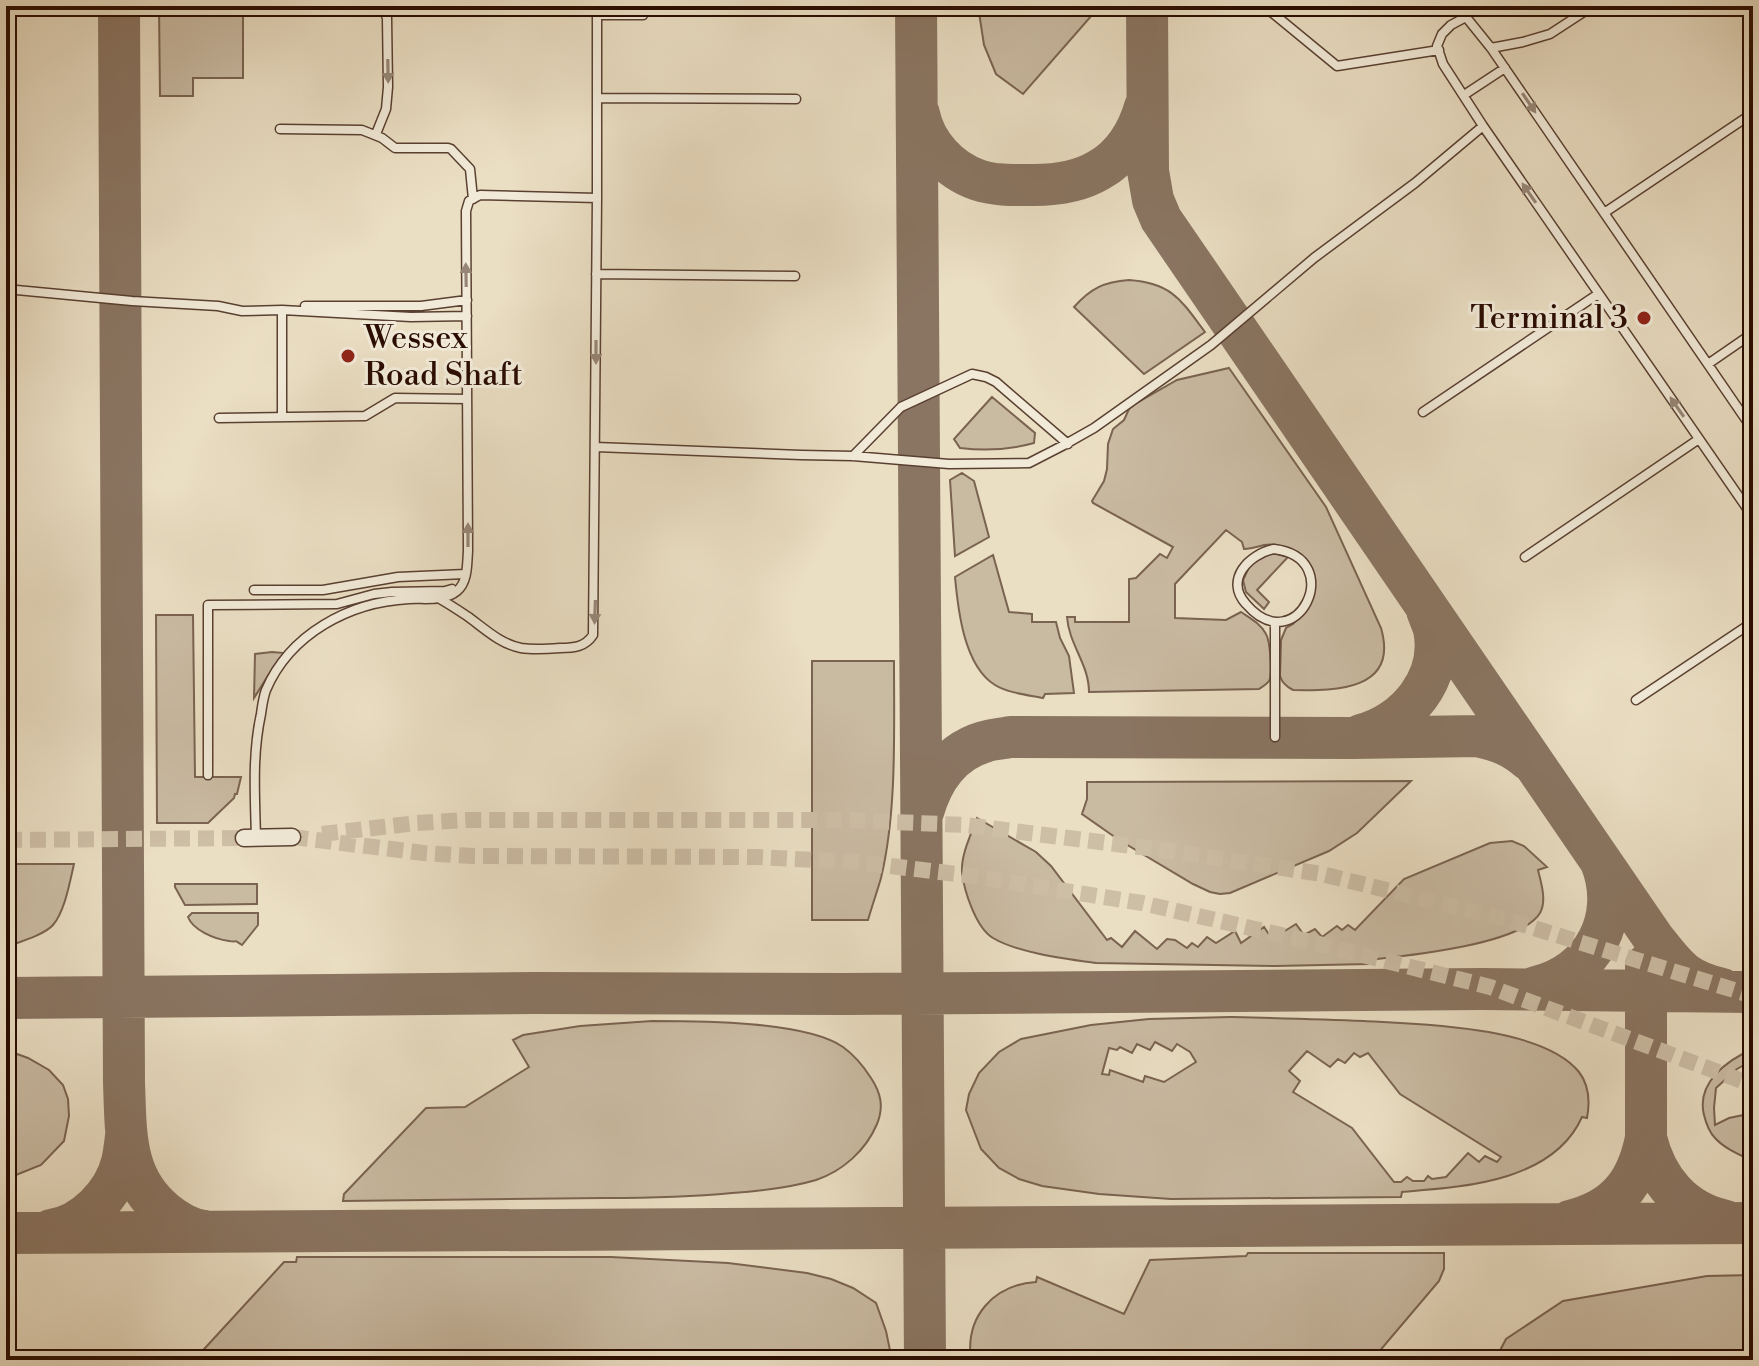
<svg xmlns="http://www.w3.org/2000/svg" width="1759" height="1366" font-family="'Libre Bodoni',serif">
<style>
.green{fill:#c9baa2;stroke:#7a6351;stroke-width:2;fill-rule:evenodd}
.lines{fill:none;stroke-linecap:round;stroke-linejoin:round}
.taxiway{stroke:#8a7562;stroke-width:42}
.minor-tunnel{stroke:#cdbea6;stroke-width:16;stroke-dasharray:16 8;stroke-linecap:butt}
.service-casing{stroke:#5a4031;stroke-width:11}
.minor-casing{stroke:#5a4031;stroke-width:19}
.service{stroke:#f1ead8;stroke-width:8}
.minor{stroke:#f1ead8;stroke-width:16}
.oneway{fill:#978677}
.poi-dot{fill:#8f2418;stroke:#f1ead8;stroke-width:3}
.labels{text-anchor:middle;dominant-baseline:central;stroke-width:6;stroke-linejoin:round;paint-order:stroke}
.poi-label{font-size:32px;fill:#2a0c00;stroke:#f1ead8;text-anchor:end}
</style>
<rect width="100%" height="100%" fill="#eadec3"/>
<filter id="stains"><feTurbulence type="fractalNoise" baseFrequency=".0025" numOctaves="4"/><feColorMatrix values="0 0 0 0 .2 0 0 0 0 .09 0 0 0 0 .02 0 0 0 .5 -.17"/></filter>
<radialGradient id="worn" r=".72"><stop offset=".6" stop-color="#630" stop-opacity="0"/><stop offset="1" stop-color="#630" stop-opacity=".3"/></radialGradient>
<path class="green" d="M159,6H243V78H193V96H160Z
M978,6H1100L1023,94L996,74L984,45Z
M1129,280C1172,283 1181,300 1205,332L1144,374L1074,307C1091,288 1104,282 1129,280Z
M1229,368L1326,507L1381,628C1399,690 1337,691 1293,690C1287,687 1282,683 1280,676L1281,640L1286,628L1293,624L1308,607L1314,589L1298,553C1288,547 1276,543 1264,545C1256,547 1252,549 1244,549L1242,542L1226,530L1175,584V618L1226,620L1241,612C1250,618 1261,624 1266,634C1270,641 1273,674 1269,681C1267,684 1262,687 1259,689L1089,692C1089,664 1069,645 1067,617H1075V622H1129V579L1136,578L1160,554L1167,558L1173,547L1093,503L1092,501L1104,481L1107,469L1108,444L1113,429L1124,420L1129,409L1135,404L1177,380Z
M992,397L1035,433L1034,443C1009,450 985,451 960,448L954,439Z
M962,473L974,481L989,537L955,556L950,480Z
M1270,554H1277L1288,557L1257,590L1269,602L1264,609L1246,592L1243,580L1250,565L1255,560Z
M993,555L1009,612L1032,614V622H1056L1060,638L1069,656L1074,693L1045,694L1043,698C1028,695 1008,693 995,685C964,666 958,610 955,577Z
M156,615H193L195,777H241L237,794H235L234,798L208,823H157Z
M272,652L284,653L274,666L254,698L255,654Z
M812,661H894C894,729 897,812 881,878C877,892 872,906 868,920H812Z
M1411,781L1357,833L1329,851L1230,893L1220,894L1210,892L1193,884L1119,840L1082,814L1087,799V782Z
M977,818L1036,852L1051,866L1107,940L1111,938L1122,947L1135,931L1157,949L1167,939L1175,940L1187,948L1192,943L1198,947L1207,937L1216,943L1235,931L1241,943L1264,927L1272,939L1296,924L1304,935L1315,929L1322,937L1337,926L1342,930L1348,925L1355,930L1404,879L1490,843L1512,841L1524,846L1547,867L1538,870C1541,882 1547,901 1540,913C1521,945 1405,956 1368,960V964L1276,966L1096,963C1067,959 1018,953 993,938C976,928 964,891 962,872C961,854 971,835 977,818Z
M6,864H74C70,881 65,911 53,925C44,935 19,942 6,947Z
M175,884H257V904L185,905L175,887Z
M192,913H258V925L242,945C231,938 241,943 229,941C214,939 193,930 188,917Z
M1230,1017C1274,1018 1319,1019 1364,1021C1419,1024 1542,1026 1579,1072C1589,1085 1590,1102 1587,1118L1582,1117C1553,1182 1463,1187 1402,1192L1401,1197L1171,1199L1099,1194L1042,1186L1019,1179L999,1168L981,1149L966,1110L969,1094L979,1073L999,1052L1021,1039L1091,1025L1149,1019ZM1155,1042L1172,1051L1177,1044L1190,1052L1196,1062L1164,1082L1145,1076L1143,1082L1110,1070L1109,1075L1102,1074L1109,1048L1117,1050L1120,1047L1132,1053L1137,1044L1150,1050ZM1307,1051L1330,1067L1338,1059L1345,1063L1354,1053L1360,1057L1368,1053L1400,1094L1501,1157L1497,1162L1485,1156L1479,1162L1468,1153L1446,1177L1432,1179L1428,1176L1424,1181H1413L1407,1177L1401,1182H1394L1352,1128L1293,1092L1300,1081L1289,1071Z
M652,1021C699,1021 805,1021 843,1047C854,1055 864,1067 871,1078C881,1093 884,1107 877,1124C866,1150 843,1171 816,1180C789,1188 761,1191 732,1193C690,1197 647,1198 605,1198C518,1199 431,1200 343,1201L344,1194L426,1108L465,1107L529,1067L513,1040L523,1035L580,1026Z
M1753,1049V1060L1737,1069L1716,1088L1714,1108L1715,1125L1729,1118L1753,1113V1161C1740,1155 1725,1149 1715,1138C1709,1132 1706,1123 1704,1115C1696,1083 1727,1060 1753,1049Z
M6,1050L28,1058L49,1070L63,1085L68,1099L69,1116L64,1141L41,1165L6,1179Z
M1248,1253H1444V1269L1439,1281L1372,1360H971C965,1317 993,1285 1036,1282L1037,1277L1124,1314L1150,1260L1246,1256Z
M297,1257H611L728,1263L807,1273L831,1279L853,1288L876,1303L886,1331L892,1360H194L284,1262H296Z
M1753,1275V1360H1495L1506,1339L1563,1301L1707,1276Z"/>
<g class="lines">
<path class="taxiway" d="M119,6L124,1083C126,1132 123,1178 165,1212C176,1221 189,1229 204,1231
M916,6L925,1360
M1147,6L1148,171L1153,200L1161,219L1654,939C1677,968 1684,980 1722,989
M919,114C925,144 949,170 978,180C996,186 1016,185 1034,185C1056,185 1079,182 1099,170C1123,157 1138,132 1145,107
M1361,735C1407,722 1444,679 1434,629C1432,623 1429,616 1427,610
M923,812C932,780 950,752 984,742C992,739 1001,739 1010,737L1353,738L1477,736C1499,741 1511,745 1529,760
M1536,987C1593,974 1623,917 1601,862
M6,998L534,993L844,994L1482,989L1753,992
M1646,1138C1656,1179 1682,1212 1726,1221
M1570,1221C1616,1210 1637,1183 1646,1138V965
M51,1230C84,1225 114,1194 122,1162C124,1154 125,1145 126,1136
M6,1233L1753,1223"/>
<path class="minor-tunnel" d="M322,834L417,823L467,820H846L965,825L1163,850L1322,874L1508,920L1753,996
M292,837L424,853L473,856L757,857L857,862L965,875L1142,903L1307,941L1490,987L1753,1085
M6,840L244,838"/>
<g class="service-casing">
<path id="service" d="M1264,6L1337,66L1439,50
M1460,6L1466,17L1491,48L1753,430
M597,15H643V6
M1466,17L1451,25L1442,34L1437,46L1443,64L1483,126L1753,517
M1491,48L1523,42L1550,34L1593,6
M1464,95L1505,68
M597,98L796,99
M280,129L362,130L382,138L395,148H448L451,149L470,169L473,199
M376,134L386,109L388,87L387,18L382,6
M1604,213L1753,113
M596,274L795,276
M6,289L132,301L218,306L242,311L282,310L411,317L467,316
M305,306H421L467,300
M282,310V417
M1708,364L1753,333
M1423,412L1598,294
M219,418L365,416L395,398L467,399
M596,447L801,455L853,456L949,464L1029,463L1064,445L1094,428L1211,345L1314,258L1415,183L1483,126
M853,456L901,407L972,374L986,377L996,382L1068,444
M1274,549C1348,558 1297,663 1246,604C1224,580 1249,554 1274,549Z
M1525,557L1699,439
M254,590H323L398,577L465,574
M440,599C449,604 458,610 467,616C484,628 500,644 521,648C534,650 547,649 560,648C574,648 585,647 593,635L597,198V6
M1275,623V737
M1636,700L1753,622
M208,775V605L337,604L374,594L392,592L445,591L452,589
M256,838C255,796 252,755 261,714C262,707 263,698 266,690C290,634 349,602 409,599C424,598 444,602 457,591C468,582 467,564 468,551L466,211L469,201L480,195L597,198
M1748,845L1753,842"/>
</g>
<g class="minor-casing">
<path id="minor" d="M244,838L292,837"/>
</g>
<use href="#service" class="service"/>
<use href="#minor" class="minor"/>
</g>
<defs><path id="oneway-solid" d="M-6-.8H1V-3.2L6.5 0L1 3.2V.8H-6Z" transform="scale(2)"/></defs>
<g class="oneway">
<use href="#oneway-solid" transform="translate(388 71) rotate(89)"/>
<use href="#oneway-solid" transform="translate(1529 103) rotate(56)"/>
<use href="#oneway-solid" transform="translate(1529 193) rotate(-125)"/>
<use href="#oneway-solid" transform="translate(466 275) rotate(-91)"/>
<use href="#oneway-solid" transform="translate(596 352) rotate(90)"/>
<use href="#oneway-solid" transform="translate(1677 407) rotate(-125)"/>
<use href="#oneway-solid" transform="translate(468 535) rotate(-90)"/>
<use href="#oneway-solid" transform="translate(595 612) rotate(92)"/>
</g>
<g class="poi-dot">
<circle cx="1644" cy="318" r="8"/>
<circle cx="348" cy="356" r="8"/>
</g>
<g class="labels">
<g class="poi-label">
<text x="1628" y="318">Terminal 3</text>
<text x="364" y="338" text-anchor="start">Wessex<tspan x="364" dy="37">Road Shaft</tspan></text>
</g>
</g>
<rect width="1759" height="1366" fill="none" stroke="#eadec3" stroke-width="32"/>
<rect x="8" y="8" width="1743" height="1350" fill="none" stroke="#2a0c00" stroke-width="4"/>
<rect x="16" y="16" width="1727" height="1334" fill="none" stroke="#2a0c00" stroke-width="2"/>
<rect width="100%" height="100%" filter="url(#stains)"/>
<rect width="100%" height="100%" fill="url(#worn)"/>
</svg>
